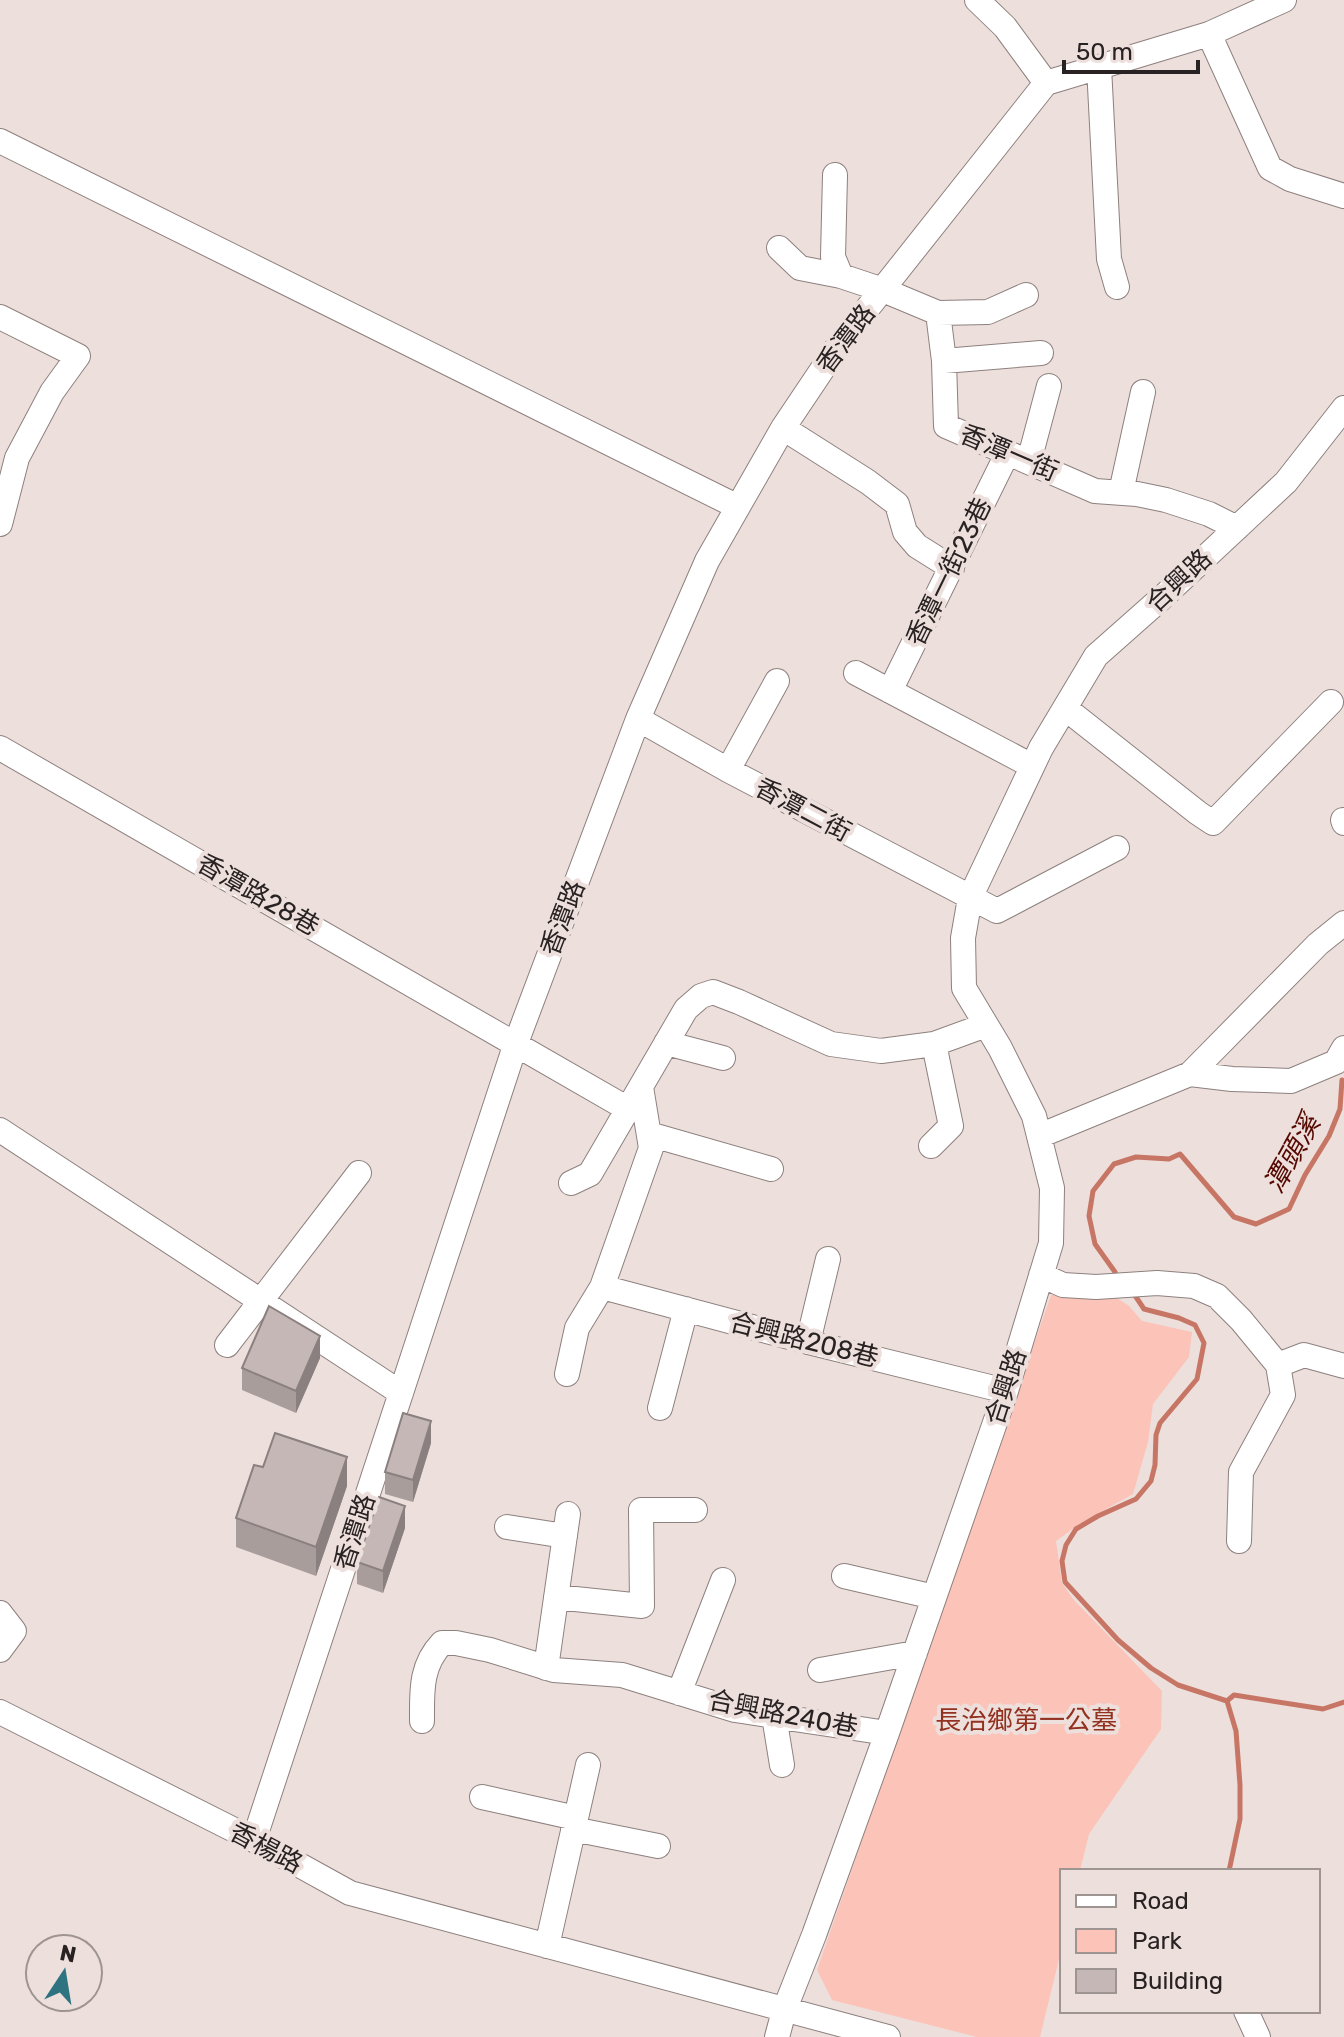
<svg xmlns="http://www.w3.org/2000/svg" width="1344" height="2037" font-family="Rubik,'Noto Sans TC',sans-serif">
<style>
.green{fill:#fcc3b8}
.lines{fill:none;stroke-linecap:round;stroke-linejoin:round}
.stream{stroke:#c77665;stroke-width:5}
.minor-casing{stroke:#8d807e;stroke-width:26}
.minor{stroke:#fff;stroke-width:24}
.wall{fill:#a99d9c}
.shaded-wall{fill:#8a807f}
.building{fill:#c5b7b5;stroke:#8a807f;stroke-width:2}
.labels{text-anchor:middle;dominant-baseline:central;stroke-width:8;stroke-linejoin:round;paint-order:stroke}
.street-label{font-size:26px;fill:#282322;stroke:#eddfdc}
.park-label{font-size:26px;fill:#933120;stroke:#eddfdc}
.water-label{font-size:28px;font-style:italic;fill:#550900;stroke:#eddfdc}
</style>
<rect width="100%" height="100%" fill="#eddfdc"/>
<path class="green" d="M1051,1295L1117,1298L1129,1306L1142,1321L1192,1332L1189,1357L1153,1404L1148,1442L1133,1494L1081,1523L1056,1541L1062,1583L1073,1599L1162,1691L1161,1729L1089,1834L1080,1871H1062V1947L1040,2037H977L832,2000L817,1970Z"/>
<g class="lines">
<path class="stream" d="M1115,1272L1095,1244L1089,1216L1093,1191L1114,1164L1136,1157L1169,1159L1180,1154L1234,1217L1256,1224L1289,1209L1305,1175L1329,1136L1340,1109L1342,1080
M1134,1294L1144,1309L1179,1318L1195,1325L1204,1343L1197,1379L1160,1423L1156,1435L1155,1465L1151,1481L1136,1499L1098,1516L1076,1529L1066,1545L1062,1561L1065,1582L1118,1640L1151,1668L1178,1685L1227,1701L1236,1731L1240,1785V1819L1229,1871
M1227,1701L1234,1695L1323,1709L1344,1702"/>
<g class="minor-casing">
<path id="minor" d="M977,0L1005,27L1046,83
M1209,34L1270,168L1290,179L1344,196
M1099,67L1109,259L1117,287
M1046,83L1209,34L1284,0
M0,141L738,507
M835,175L833,257L841,276L883,290L938,313L944,361L946,426L1095,491L1137,494L1166,500L1209,514L1237,528
M779,248L800,268L841,276
M938,313L988,312L1026,295
M0,317L78,356L52,392L17,458L0,524
M944,361L1041,353
M783,428L868,482L897,504L905,532L917,546L952,568
M1029,461L1049,386
M1121,492L1143,392
M856,673L1032,766
M890,691L1008,452
M1065,708L1198,813L1213,823L1331,702
M638,719L728,770L997,911L1117,848
M0,748L628,1109
M728,770L777,681
M1343,820L1344,823
M666,1043L723,1058
M1190,1074L1318,944L1344,923
M641,1087L651,1148L602,1287L808,1342L1006,1391
M0,1130L401,1393
M649,1134L771,1169
M1039,1136L1190,1074L1232,1079L1291,1081L1336,1062L1344,1048
M931,1146L951,1126L934,1044
M571,1183L590,1174L686,1009L701,996L713,992L739,1002L831,1044L881,1051L934,1044L986,1025
M1041,1275L1063,1285L1096,1287L1157,1283L1194,1286L1217,1296L1241,1320L1278,1365
M808,1342L828,1259
M227,1345L359,1173
M567,1374L577,1328L602,1287
M660,1408L686,1309
M507,1527L565,1536
M1239,1541L1241,1472L1283,1395L1278,1365L1304,1355L1344,1366
M844,1576L934,1597
M556,1597L642,1606L641,1510H695
M0,1613L14,1631L0,1650
M546,1668L568,1514
M820,1670L915,1653
M679,1693L723,1580
M0,1712L254,1840L350,1893L888,2037
M774,1716L782,1765
M422,1721C422,1692 420,1666 442,1643H456L490,1650L554,1670L622,1675L735,1710L887,1733
M482,1797L576,1818
M573,1829L658,1846
M254,1840L516,1043L638,719L707,561L783,428L840,343L1046,83
M547,1946L588,1765
M1246,2011L1258,2037
M777,2037L784,2011L814,1935L887,1733L1006,1391L1051,1243L1052,1188L1034,1116L1000,1048L964,988L963,938L970,898L1041,748L1096,656L1166,594L1286,482L1344,408"/>
</g>
<use href="#minor" class="minor"/>
</g>
<path class="wall" d="M320,1358L296,1413L242,1390V1368Z
M431,1443L413,1502L385,1494V1472Z
M347,1486L316,1576L236,1547V1518Z
M405,1528L383,1593L357,1584V1562Z"/>
<path class="shaded-wall" d="M320,1336V1358L296,1413V1391Z
M431,1421V1443L413,1502V1480Z
M347,1457V1486L316,1576V1547Z
M405,1506V1528L383,1593V1571Z"/>
<path class="building" d="M269,1306L320,1336L296,1391L242,1368Z
M403,1413L431,1421L413,1480L385,1472Z
M275,1433L347,1457L316,1547L236,1518L254,1465L263,1467Z
M379,1497L405,1506L383,1571L357,1562Z"/>
<g class="labels">
<g class="street-label">
<text transform="translate(846 339) rotate(-53)">香潭路</text>
<text transform="translate(1009 453) rotate(23)">香潭一街</text>
<text transform="translate(949 572) rotate(-64)">香潭一街23巷</text>
<text transform="translate(1179 581) rotate(-43)">合興路</text>
<text transform="translate(803 810) rotate(28)">香潭二街</text>
<text transform="translate(258 895) rotate(30)">香潭路28巷</text>
<text transform="translate(563 918) rotate(-69)">香潭路</text>
<text transform="translate(804 1340) rotate(14)">合興路208巷</text>
<text transform="translate(1006 1387) rotate(-72)">合興路</text>
<text transform="translate(355 1532) rotate(-72)">香潭路</text>
<text transform="translate(783 1714) rotate(11)">合興路240巷</text>
<text transform="translate(266 1848) rotate(28)">香楊路</text>
</g>
<g class="park-label">
<text x="1026" y="1720">長治鄉第一公墓</text>
</g>
<g class="water-label">
<text transform="translate(1292 1154) rotate(-61)">潭頭溪</text>
</g>
</g>
<rect x="1060" y="1869" width="260" height="144" fill="#eddfdc" stroke="#9e9492" stroke-width="2"/>
<rect x="1076" y="1895" width="40" height="12" fill="#ffffff" stroke="#9e9492" stroke-width="2"/>
<text x="1132" y="1909" font-size="24" fill="#282322">Road</text>
<rect x="1076" y="1929" width="40" height="24" fill="#fcc3b8" stroke="#9e9492" stroke-width="2"/>
<text x="1132" y="1949" font-size="24" fill="#282322">Park</text>
<rect x="1076" y="1969" width="40" height="24" fill="#c5b7b5" stroke="#9e9492" stroke-width="2"/>
<text x="1132" y="1989" font-size="24" fill="#282322">Building</text>
<g transform="translate(64 1973) rotate(12)"><circle r="38" fill="#eddfdc" stroke="#9e9492" stroke-width="2"/>
<path d="M0-6L14 30L0 20L-14 30Z" fill="#2d7380"/>
<text y="-12" font-size="22" font-weight="bold" text-anchor="middle" fill="#282322">N</text>
</g>
<path d="M1064 60v12h134v-12" fill="none" stroke="#282322" stroke-width="4"/>
<text x="1076" y="60" font-size="24" fill="#282322" stroke="#eddfdc" stroke-width="6" paint-order="stroke">50 m</text>
</svg>
